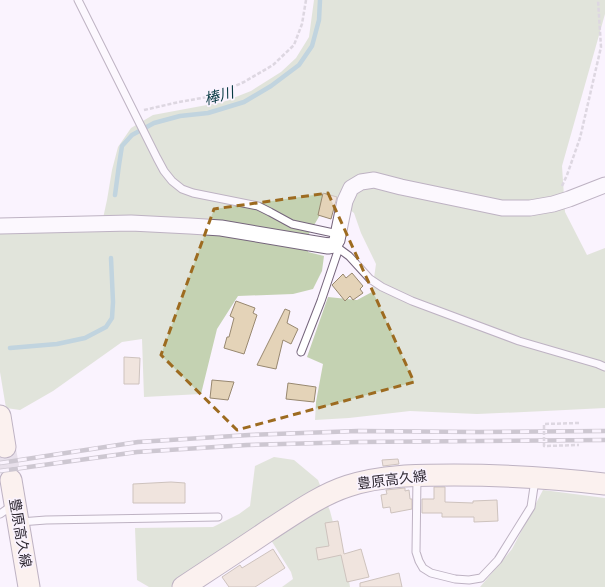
<svg xmlns="http://www.w3.org/2000/svg" width="605" height="587" font-family="'Zilla Slab','Noto Sans JP',serif">
<style>
.green{fill:#c4d2b2}
.lines{fill:none;stroke-linecap:round;stroke-linejoin:round}
.stream{stroke:#7cafba;stroke-width:4.5}
.building{fill:#e4d3b8;stroke:#988870}
.secondary-tunnel{stroke:#d2cbd6;stroke-width:21;stroke-dasharray:21 10;stroke-linecap:butt}
.service-casing{stroke:#75657c;stroke-width:9}
.minor-casing{stroke:#75657c;stroke-width:17}
.secondary-casing{stroke:#75657c;stroke-width:23}
.path{stroke:#bbb5bf;stroke-width:2.5;stroke-dasharray:4 2;stroke-linecap:butt}
.service{stroke:#fff;stroke-width:7}
.minor{stroke:#fff;stroke-width:15}
.secondary{stroke:#fdefde;stroke-width:21}
.rail-casing{stroke:#98929c;stroke-width:4.5}
.rail{stroke:#faf3fe;stroke-width:3;stroke-dasharray:9;stroke-linecap:butt}
.path-bridge{stroke:#bbb5bf;stroke-width:2.5;stroke-dasharray:4 2;stroke-linecap:butt}
.marked{fill:none;stroke:#9d6b20;stroke-width:3;stroke-dasharray:8 5;stroke-linejoin:round}
.labels{text-anchor:middle;dominant-baseline:central;stroke-width:3.5;stroke-linejoin:round;paint-order:stroke}
.street-label{font-size:14px;fill:#302a34;stroke:#faf3fe}
.water-label{font-size:15px;font-style:italic;fill:#083a43;stroke:#faf3fe}
</style>
<rect width="100%" height="100%" fill="#faf3fe"/>
<path class="green" d="M314,0H605V14L562,166L565,212L587,255L605,248V408L545,411L477,414L410,411L349,418L315,420L316,402L323,364L307,357L328,297L357,300L372,292L376,264L361,233L354,213L336,199L320,215L307,237L308,252L324,256L322,271L313,289L293,294L238,296L217,329L201,394L144,397L142,339L122,342L53,391L20,410L6,408L0,372V233L100,232L107,200L112,170L118,147L131,128L153,115L223,102L251,91L281,72L296,58L309,37Z
M274,457L294,460L318,480L330,511L340,549L347,567L350,587H282L293,579L291,572L264,529L171,587H149L137,580L135,528L213,527L239,514L250,506L255,466Z
M543,490L605,498V587H480L512,549Z"/>
<g class="lines">
<path class="stream" d="M115,195L119,165L122,146L132,135L154,123L180,116L208,113L244,102L271,86L299,65L312,46L319,20L320,0
M10,348L57,344L85,338L106,327L112,318L113,302L111,258"/>
</g>
<path class="building" d="M323,193L337,197L331,219L318,215Z
M352,273L363,286L360,289L363,293L353,300L350,296L345,301L332,285L343,274L346,278Z
M236,301L255,308L253,313L257,315L244,354L224,348L227,337H229L234,318L230,316Z
M285,309L290,311L287,323L298,329L291,344L283,340L276,369L257,365Z
M124,357L140,358L139,384H124Z
M212,380L234,382L228,400L210,398Z
M288,383L316,387L314,402L286,399Z
M398,459L399,464L383,466L382,460Z
M171,482L185,483V503H133V484Z
M434,487H445V502L473,503V501L497,500L498,521L474,522V517H442V513H422V499H434Z
M405,488V491L409,490L410,499H412V509L391,513L390,507L383,508L381,495L387,494L386,490Z
M338,521L344,554L361,549L369,577L347,582L341,555L318,560L316,548L329,546L325,523Z
M273,549L285,568L255,587H229L222,577L240,565L242,568Z
M399,573L402,587H360V583Z"/>
<g class="lines">
<path class="secondary-tunnel" d="M5,447L11,480"/>
<g class="service-casing">
<path id="service" d="M78,0L157,158L164,171L172,181L182,189L193,193L258,206L270,212L292,224L338,234
M334,245L349,256L370,279L382,287L412,301L519,341L598,364L605,367
M301,352L321,301L339,248
M417,477L416,552L419,561L423,568L431,573L455,579L469,580L481,578L498,560L531,507L535,480
M0,514L13,505
M20,522L46,520L218,517"/>
</g>
<g class="minor-casing">
<path id="minor" d="M0,226L131,223L190,226L221,228L328,246L334,245L337,240L345,201L351,188L361,182L374,180L401,187L502,208H530L553,204L569,199L605,185"/>
</g>
<g class="secondary-casing">
<path id="secondary" d="M0,416L5,447
M11,480L29,587
M183,587C212,568 241,549 269,530C294,514 320,495 348,486C382,475 418,475 454,475C504,475 555,478 605,484"/>
</g>
<path class="path" d="M144,110L179,102L213,96L244,82L273,65L294,45L302,24L306,0
M562,186L567,175L580,138L601,47L598,0"/>
<use href="#service" class="service"/>
<use href="#minor" class="minor"/>
<use href="#secondary" class="secondary"/>
<g class="rail-casing">
<path id="rail" d="M0,463L138,442L249,435L358,431L478,432L605,431
M0,471L137,452L247,445L358,442L605,440"/>
</g>
<use href="#rail" class="rail"/>
<path class="path-bridge" d="M579,423L544,424V446L579,445"/>
</g>
<path d="M0 0H605V587H0ZM328,193L414,382L237,430L161,355L214,209Z" fill="#faf3fe" fill-opacity=".55" fill-rule="evenodd"/>
<path class="marked" d="M328,193L414,382L237,430L161,355L214,209Z"/>
<g class="labels">
<g class="street-label">
<text transform="translate(392 480) rotate(-7)">豊原高久線</text>
<text transform="translate(20 533) rotate(80)">豊原高久線</text>
</g>
<g class="water-label">
<text transform="translate(219 96) rotate(-15)">棒川</text>
</g>
</g>
</svg>
